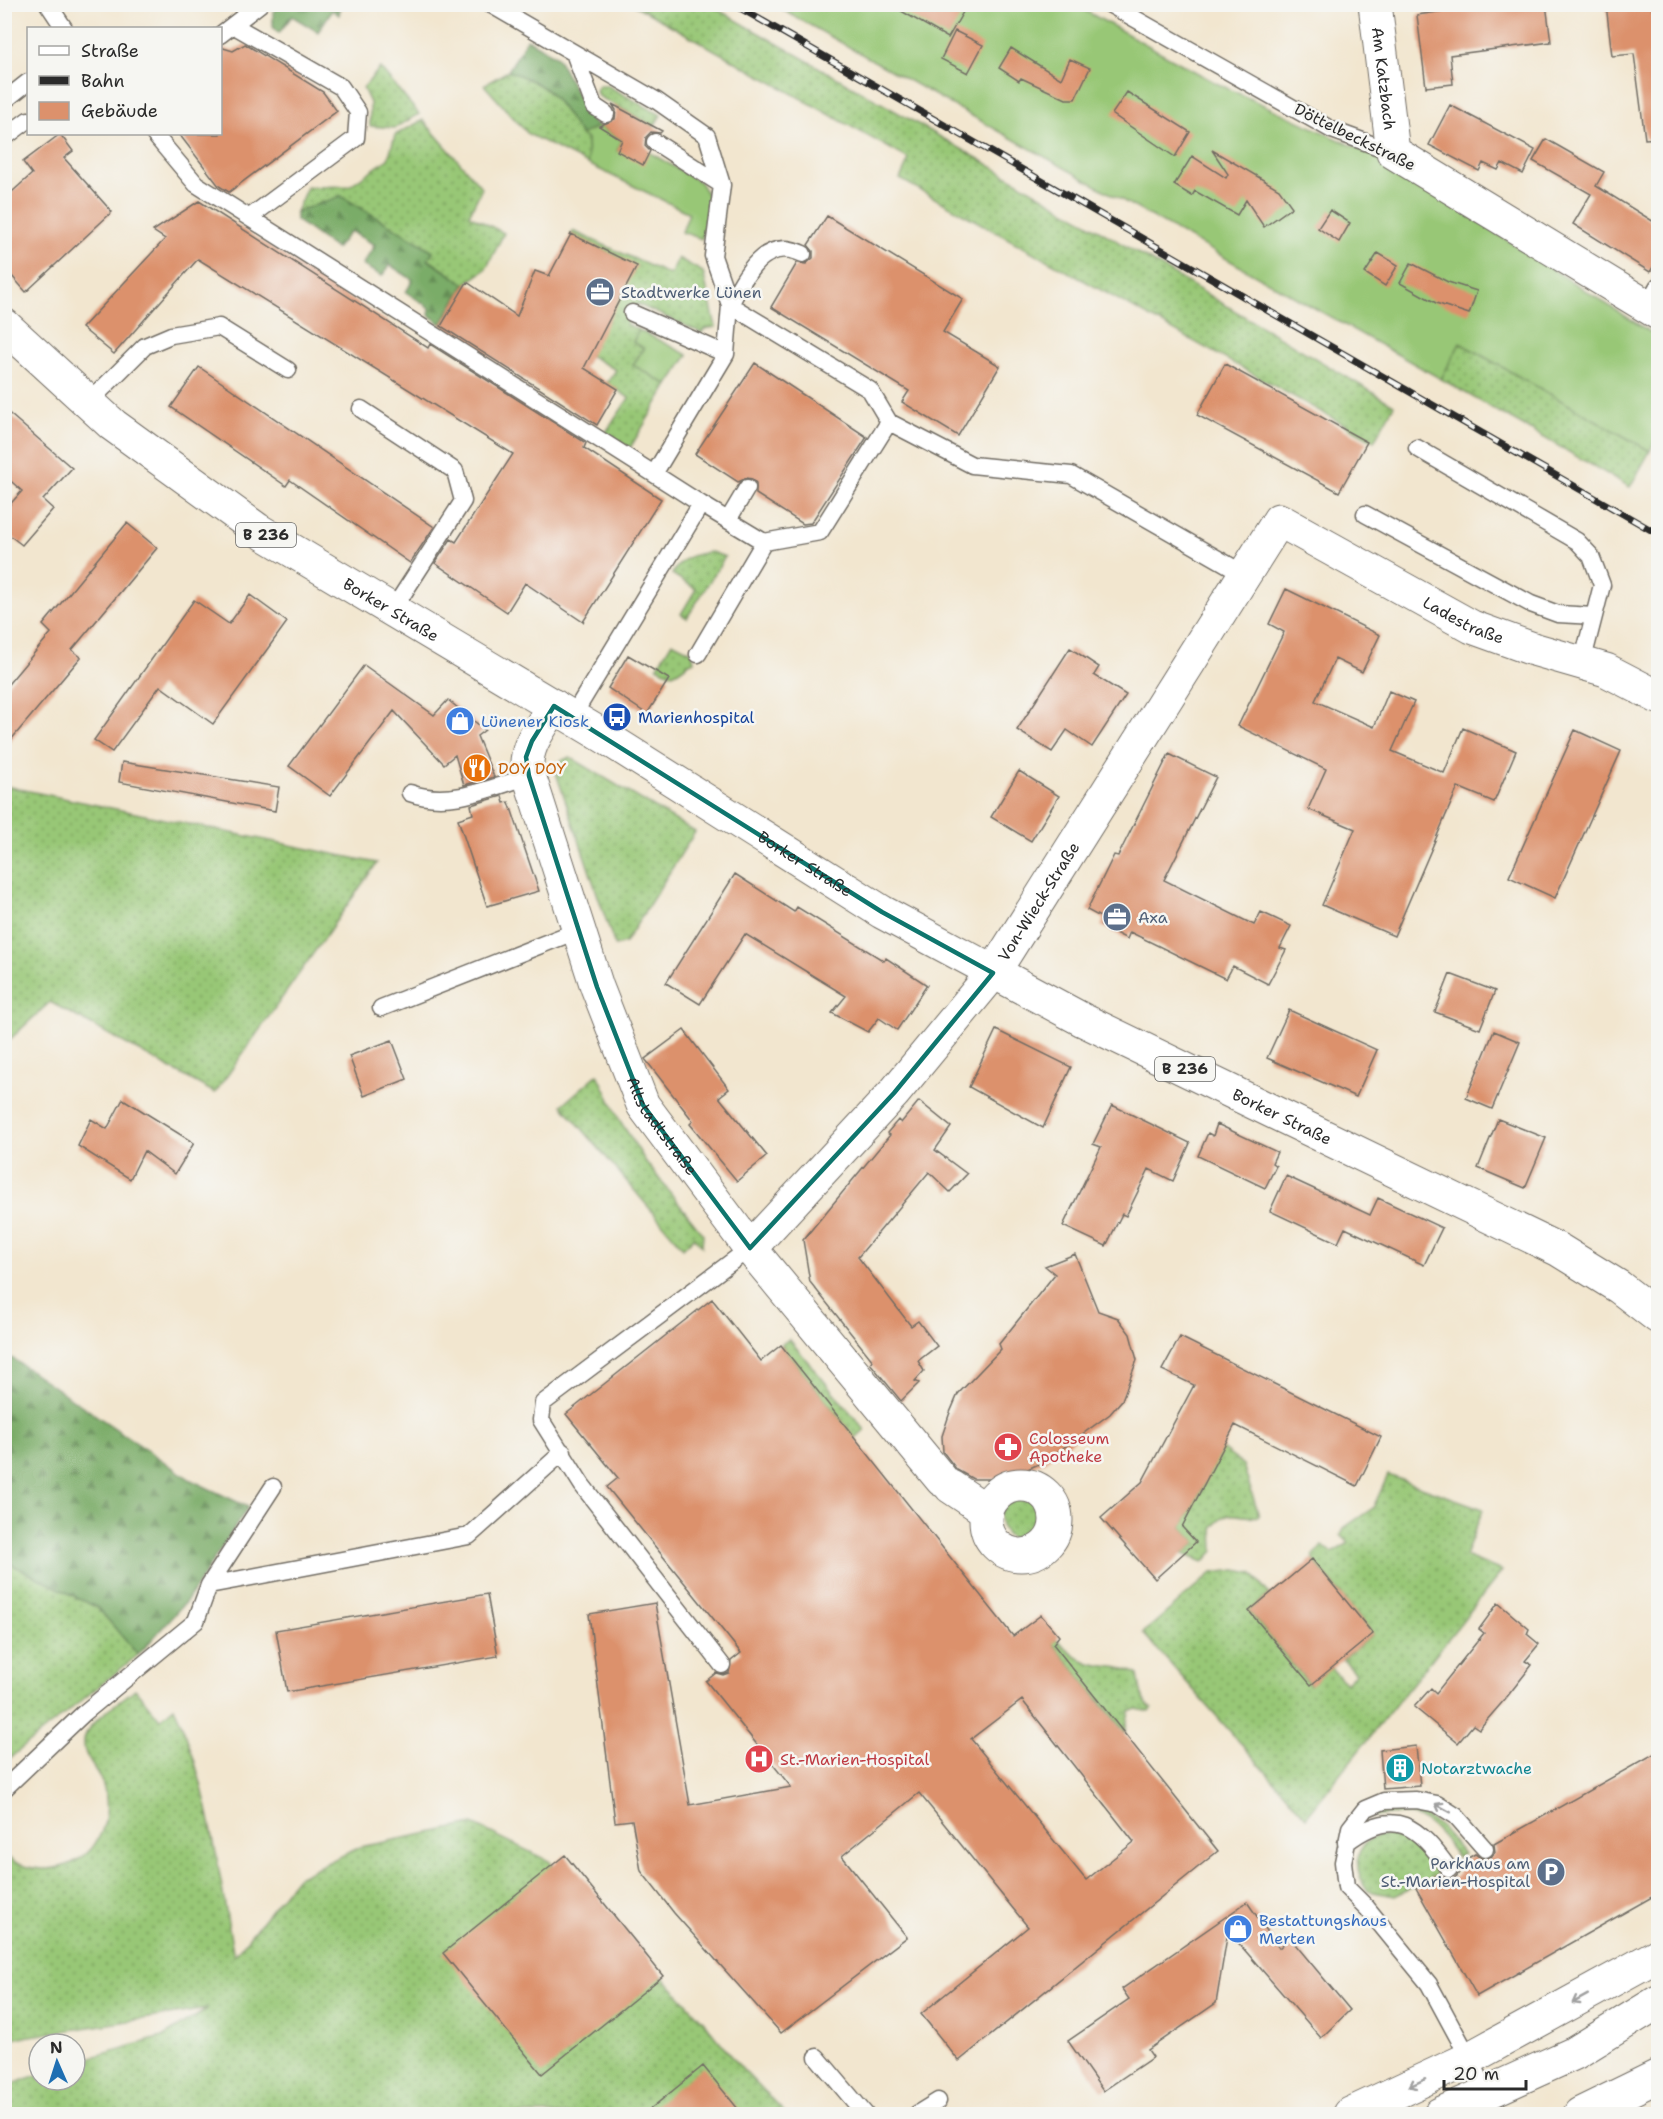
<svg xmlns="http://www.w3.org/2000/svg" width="1663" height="2119" font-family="'Shantell Sans',sans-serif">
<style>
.grass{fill:url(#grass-dots);stroke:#627950;stroke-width:1.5}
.forest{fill:url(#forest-firs);stroke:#526c49;stroke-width:1.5}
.garden{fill:#98c776;stroke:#627950;stroke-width:1.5}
.building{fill:#dc916c;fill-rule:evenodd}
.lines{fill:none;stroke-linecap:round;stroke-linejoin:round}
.service-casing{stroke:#716c64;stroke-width:19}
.minor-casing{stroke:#716c64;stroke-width:35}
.tertiary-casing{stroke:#716c64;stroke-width:35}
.primary-casing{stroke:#716c64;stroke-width:35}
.service{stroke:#fff;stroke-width:16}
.minor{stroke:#fff;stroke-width:33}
.tertiary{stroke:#fff;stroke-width:33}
.primary{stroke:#fff;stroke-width:33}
.rail-casing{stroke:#2b2b2b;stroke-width:7}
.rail{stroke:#f6f6f2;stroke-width:4.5;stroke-dasharray:14;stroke-linecap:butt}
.oneway{stroke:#a0a0a0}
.marked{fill:none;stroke:#0f766e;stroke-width:4.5;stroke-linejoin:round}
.labels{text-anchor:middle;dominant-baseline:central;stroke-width:5;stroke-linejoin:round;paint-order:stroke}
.shield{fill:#f6f6f2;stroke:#686867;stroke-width:1.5}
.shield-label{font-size:15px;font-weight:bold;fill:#2b2b2b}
.street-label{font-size:16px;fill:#2b2b2b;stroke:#f6f6f2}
.service-label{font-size:16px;fill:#4e5e75;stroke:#f6f6f2;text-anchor:start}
.transit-label{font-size:16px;fill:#164399;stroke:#f6f6f2;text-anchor:start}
.shop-label{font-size:16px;fill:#366cbe;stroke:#f6f6f2;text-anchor:start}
.food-label{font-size:16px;fill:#c56008;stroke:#f6f6f2;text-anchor:start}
.health-label{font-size:16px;fill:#be3a42;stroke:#f6f6f2;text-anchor:start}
.culture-label{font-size:16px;fill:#0d838f;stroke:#f6f6f2;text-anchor:start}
</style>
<defs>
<pattern id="grass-dots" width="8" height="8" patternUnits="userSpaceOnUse" patternTransform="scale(1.5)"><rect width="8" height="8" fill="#98c776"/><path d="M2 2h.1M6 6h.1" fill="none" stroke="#7ca261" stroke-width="1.8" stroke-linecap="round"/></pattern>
<pattern id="forest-firs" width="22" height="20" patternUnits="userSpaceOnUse" patternTransform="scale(1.5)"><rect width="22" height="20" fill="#7aac67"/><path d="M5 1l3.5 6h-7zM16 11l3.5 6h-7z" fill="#648c55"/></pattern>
</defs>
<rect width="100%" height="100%" fill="#f6f6f2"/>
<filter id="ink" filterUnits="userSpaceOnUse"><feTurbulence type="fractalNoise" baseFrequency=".0167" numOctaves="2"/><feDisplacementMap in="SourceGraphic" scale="12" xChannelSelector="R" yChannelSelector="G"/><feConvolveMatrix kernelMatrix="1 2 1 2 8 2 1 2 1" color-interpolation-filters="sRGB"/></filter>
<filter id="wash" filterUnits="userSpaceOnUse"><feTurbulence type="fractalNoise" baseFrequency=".008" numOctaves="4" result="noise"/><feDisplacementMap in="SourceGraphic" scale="24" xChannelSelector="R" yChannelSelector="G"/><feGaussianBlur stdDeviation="1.35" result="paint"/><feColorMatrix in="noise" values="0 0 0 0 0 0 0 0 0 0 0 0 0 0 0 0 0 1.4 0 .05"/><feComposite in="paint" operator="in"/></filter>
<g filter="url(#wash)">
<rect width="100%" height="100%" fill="#f2e6cf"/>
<path class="grass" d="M634,5H710L979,159L1394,405L1374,441L900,179L909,159Z
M380,68L419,114L395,128L370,126V103L363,88Z
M508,71C553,86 555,98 581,135L587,139L588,164L528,134L484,85Z
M599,85H606L661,115L654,126L598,96L596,91Z
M423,120L482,188L469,215L504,233L486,269L465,284L428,259L433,251L341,196L296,212L307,187L349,186L388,159L395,135Z
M573,231L670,275L678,258L703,272L716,327L704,329L702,333L637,304L626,324L639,330L633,342L644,347L633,365L668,385L630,448L604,435L629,398L607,383L616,370L551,334L636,266L571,234Z
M1460,343L1650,451L1630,487L1441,379Z
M711,552L725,557L687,618L681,614L696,589L672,574C682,557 693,554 711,552Z
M672,642L692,652L694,661C685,664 682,671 672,674L657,667Z
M570,757L695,832L625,943L615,946L555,770L560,761Z
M5,786L377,863L215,1093L50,1002L5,1044Z
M598,1074L619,1119L646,1162L703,1234L702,1246L694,1237L683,1248L562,1105Z
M789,1339L865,1430L856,1439L781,1345Z
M1222,1449L1243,1465L1259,1516C1236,1520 1233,1505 1213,1527L1214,1551L1204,1562L1183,1554L1196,1542L1182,1527Z
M1388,1475L1483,1509L1465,1556L1502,1571L1306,1817L1143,1633L1212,1573L1236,1570L1252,1573L1269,1594L1249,1611L1310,1685L1331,1668L1345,1683L1356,1673L1343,1659L1373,1634L1315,1562L1313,1555L1323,1546L1332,1553L1349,1543L1341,1535L1345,1527L1373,1508Z
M1000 1518a23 23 0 1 1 46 0a23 23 0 1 1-46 0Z
M5,1561L98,1608L138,1655L5,1762Z
M1056,1639C1066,1648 1075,1658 1087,1662C1105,1669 1121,1664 1138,1675C1141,1689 1140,1700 1152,1709L1150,1712L1136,1709L1129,1712L1125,1732L1052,1643Z
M135,1689L160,1719L174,1707C210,1784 218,1873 234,1956L297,1877L360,1847L473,1824L549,1861L638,1950L704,2022L743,2070L786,2114H5V2087L39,2074V2080H75V2062L162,2037L208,2009L5,2040L4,1854C15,1865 32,1869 47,1869C64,1868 81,1861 92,1848C108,1828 111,1801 100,1778C93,1764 80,1754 85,1736C90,1721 122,1700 135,1689Z
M1397,1806C1432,1814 1442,1827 1463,1854L1457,1857C1432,1821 1419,1808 1373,1817L1372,1812Z
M1400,1835L1418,1844L1437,1875L1395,1896L1368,1891C1355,1873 1351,1848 1375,1837C1382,1834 1392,1835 1400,1835Z"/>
<path class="forest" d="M281,5V4L341,5L339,15L332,10L318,32L292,16L279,33L273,27V12Z
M527,39L557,57L592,122L599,126L581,135C555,98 553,86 508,71Z
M341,196L433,251L428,260L465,284L441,324L429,315L430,308L406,292L413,280L390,265L382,276L362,265L375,245L350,231L336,249L296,220V212Z
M12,1358L191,1480L248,1507L188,1599L138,1655L98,1608L5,1561L4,1363Z"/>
<path class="garden" d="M774,5H1075L1216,83L1379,158L1658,337V435L1650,451L1460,343L1441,379Z
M599,126L622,140L617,151L649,152L700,182L709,197L702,239L682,232L689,213L588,164L587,139L581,135Z
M639,330L688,355L668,385L633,365L644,348L633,342Z"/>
<g id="blocks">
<path class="building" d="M889,4H949L963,12L948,38Z
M1457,4H1546L1551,42L1450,55L1453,84L1426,87L1417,15L1444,11V6Z
M1606,4H1652V10H1656L1659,138L1645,139L1634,54L1612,56Z
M955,31L983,45L968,73L941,59Z
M245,44L323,92L337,111L229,192L219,186L179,134H220V47L233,51Z
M1011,48L1061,79L1070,59L1090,68L1075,99H1066L1021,78L1019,81L999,68Z
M1127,92L1190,132L1175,157L1112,114Z
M612,104L662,131L660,133L651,132L646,137L645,146L650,151L643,165L617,151L622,140L599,126L615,119L616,110Z
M1450,105L1535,150L1523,174L1502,163L1498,170L1483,163L1479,171L1429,145Z
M60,134L73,151L64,158L112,212L26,292L4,267V199L32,174L23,162Z
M1546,139L1604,172L1596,186L1659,225V258L1650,272L1573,224L1591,194L1533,161Z
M1212,150L1279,189L1292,207L1264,227L1246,200L1237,215L1195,191L1192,196L1174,185L1192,156L1226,178L1228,174Z
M199,201L428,348L430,344L586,443L584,448L661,499L583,622L525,583L507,612L435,563L451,539L456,542L513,454L198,259L114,354L82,328L165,239L153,231Z
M1330,210L1350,223L1339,242L1318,228Z
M827,216L963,299L943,332L1000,366L958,436L902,402L909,391L771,307L797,263L806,264L813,258V251L808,245Z
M571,234L637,266L584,368L618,389L597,425L441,326L467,282L517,316L535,271L549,276Z
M1378,253L1398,265L1385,286L1365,273Z
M1411,263L1448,282L1477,291L1469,314L1436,303L1400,283Z
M755,363L867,437L811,523L803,524L756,494V483L752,479L747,478L738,482L695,454Z
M1225,364L1367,442L1339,492L1197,415Z
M199,367L434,527L410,563L290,480L286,486L171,407Z
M4,409L72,468L43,500L53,509L22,545L4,531V511L22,491L4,475Z
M127,523L157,548L72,650L81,657L4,748V689L51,633L43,625Z
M1286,589L1380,635L1362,672L1335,659L1315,701L1374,727L1389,691L1414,702L1392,751L1444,773L1463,728L1516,751L1494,802L1458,787L1394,936L1322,905L1355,829L1308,809L1326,769L1238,726L1284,632L1269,624Z
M250,595L287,622L213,724L160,686L112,752L94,740L194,600L229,624Z
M1070,648L1099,667L1094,675L1126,695L1092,747L1067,730L1052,752L1017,730Z
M628,655L669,679L647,714L608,688Z
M364,665L434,715L448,700L485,730L477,736L494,777L464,785L455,755L444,764L394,711L330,796L289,766Z
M1575,730L1621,751L1555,898L1509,877Z
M1169,754L1216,777L1164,880L1254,925L1261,912L1291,926L1280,948L1286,950L1268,984L1233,966L1226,979L1130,932L1127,939L1101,926L1104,919L1087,910L1114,855L1118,856Z
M122,762L279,787L275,811L119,782Z
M1019,771L1059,796L1031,841L991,817Z
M502,796L504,803L509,802L539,891L487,906L458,819L473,814L471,805Z
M735,874L794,912L797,907L884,961L886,958L927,985L897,1030L879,1018L868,1032L832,1013L846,996L745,934L700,1004L666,983Z
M1450,974L1495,991L1480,1029L1435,1012Z
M1289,1010L1377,1050L1356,1097L1267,1058Z
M684,1030L729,1089L719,1097L767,1156L737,1181L690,1124L693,1121L645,1059Z
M996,1030L1071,1067L1043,1128L969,1087Z
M1494,1031L1520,1042L1492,1109L1466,1098Z
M392,1040L407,1079L364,1096L349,1056Z
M123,1099L194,1143L175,1174L144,1151L130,1179L78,1146L91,1119L107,1129Z
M919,1101L951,1127L935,1150L967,1174L950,1192L929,1172L858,1257L911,1326L918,1321L937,1346L918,1361L924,1371L915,1381L919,1383L901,1401L870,1363L873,1361L810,1282L803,1240L890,1135L887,1133L898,1120L901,1123Z
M1112,1105L1190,1143L1173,1181L1149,1169L1126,1216L1122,1214L1106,1246L1063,1226L1101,1147L1093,1144Z
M1498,1119L1546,1138L1525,1188L1478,1168Z
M1217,1124L1277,1152L1272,1163L1276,1166L1265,1188L1198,1156L1208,1133L1213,1136Z
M1286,1176L1370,1215L1378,1198L1442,1228L1424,1265L1345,1228L1338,1243L1270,1211Z
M1075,1254L1098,1311L1118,1318L1130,1334L1137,1360L1122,1400L1110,1414L1045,1461L1017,1474L997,1479H973L957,1470L943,1452L942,1436L949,1415L958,1394L1001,1349L999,1344L1055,1274L1045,1266Z
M712,1299L761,1361L781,1345L1013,1636L1041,1615L1059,1636L1053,1644L1218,1851L959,2061L921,2014L1028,1927L919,1793L842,1856L907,1937L781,2033L674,1913L641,1871L632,1820L615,1822L589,1614L655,1603L690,1805L791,1787L706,1681L716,1673L723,1675L729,1673L731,1661L741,1653L607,1487L618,1478L566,1414ZM1022,1700L1134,1842L1086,1880L971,1739Z
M1180,1337L1381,1437L1357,1486L1235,1425L1182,1527L1196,1542L1155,1579L1101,1518L1142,1482L1194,1385L1162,1370Z
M1312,1559L1373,1634L1311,1685L1249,1611Z
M487,1594L498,1656L287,1692L276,1630Z
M1498,1603L1529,1629L1527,1634L1539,1644L1525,1661L1532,1665L1506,1698L1479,1729L1473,1725L1458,1743L1414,1707L1431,1688L1436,1693L1484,1633L1479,1629Z
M1416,1746L1420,1786L1383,1789L1380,1750Z
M1659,1751V1893L1477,1996L1416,1888L1440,1874L1445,1879L1455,1878L1459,1873L1458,1864L1475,1854L1482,1859L1491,1857L1495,1852L1494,1844Z
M565,1855L663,1976L542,2074L443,1953Z
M1247,1902L1279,1948L1290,1938L1350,2010L1321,2038L1228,1931L1216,2003L1148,2050L1153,2057L1103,2091L1068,2041L1129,1999L1122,1989Z
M703,2066L743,2115H643Z"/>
</g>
</g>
<g filter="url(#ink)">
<use href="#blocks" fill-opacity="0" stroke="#716c64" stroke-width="1.5"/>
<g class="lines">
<g class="service-casing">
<path id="service" d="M48,4L64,28
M490,4L657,101L707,136L722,185L713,256L730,305L726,354L654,474L701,504L572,717
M1109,4L1332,130L1393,152
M233,25L341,87L358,112L356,138L250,217
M220,35L260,4
M574,53L594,106L606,114
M4,101L28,82
M154,134L196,184L654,474
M4,138L28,120
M655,142L722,185
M803,254C764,235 744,277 730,305L870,390L889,422L972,465L1071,475L1246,575
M1646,306L1658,286
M632,313L726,354
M88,403L145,346L171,335L219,327L288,370
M361,409L455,471L463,501L392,611
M1417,448L1577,541L1591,556L1602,585L1582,663
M701,504L764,542L820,532L889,422
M1365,514L1531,604L1558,614L1594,616
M728,520L747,488
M698,654L764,542
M410,793C449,807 491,788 529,776
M381,1008L579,930
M209,1585L273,1487
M722,1665L582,1485L541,1420L543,1403L750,1248
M4,1789L84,1713L196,1621L209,1585L469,1536L563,1452
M1346,1843C1395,1805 1418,1826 1449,1869
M1485,1849L1456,1816L1437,1804L1416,1800L1384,1801L1365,1809L1350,1828L1343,1862L1346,1887L1367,1908L1429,1984L1488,2093
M817,2057L865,2114
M917,2114L938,2101"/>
</g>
<g class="minor-casing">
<g id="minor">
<path id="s1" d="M1375,4L1393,152L1658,313"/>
<path id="s2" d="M554,706C542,726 525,745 527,769L597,987L643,1105L750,1248L942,1480"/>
<path id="s3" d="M750,1248L894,1093L993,973L1279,520L1472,627L1533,649L1606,670L1658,697"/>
<circle cx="1021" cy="1520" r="35"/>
<path d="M951,1487L987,1511"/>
<path d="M1580,2114L1658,2076"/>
</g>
</g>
<g class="tertiary-casing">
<path id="tertiary" d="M1350,2114L1470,2058L1658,1955
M1440,2114L1575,2053L1658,2002"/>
</g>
<g class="primary-casing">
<g id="primary">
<path id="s4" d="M4,325L113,425L258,530L605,737L882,912L1083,1020L1559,1250L1619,1287L1658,1317"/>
</g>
</g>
<use href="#service" class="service"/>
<use href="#minor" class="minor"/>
<use href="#tertiary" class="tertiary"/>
<use href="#primary" class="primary"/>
<g class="rail-casing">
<path id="rail" d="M733,4L1658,534"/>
</g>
<use href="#rail" class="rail"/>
</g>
<defs><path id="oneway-shaft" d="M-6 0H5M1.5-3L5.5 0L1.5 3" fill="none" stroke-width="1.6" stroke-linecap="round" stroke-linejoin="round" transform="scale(1.5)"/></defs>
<g class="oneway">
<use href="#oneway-shaft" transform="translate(1443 1808) rotate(-151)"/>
<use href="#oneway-shaft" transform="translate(1580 1999) rotate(151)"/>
<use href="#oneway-shaft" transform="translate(1417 2083) rotate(155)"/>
</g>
</g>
<path class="marked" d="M554,706L882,912L993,973L894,1093L750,1248L643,1105L597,987L529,776L526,757L532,741Z"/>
<defs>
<g id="office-disc" transform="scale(1.5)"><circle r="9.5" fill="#5c6f8a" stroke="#f6f6f2"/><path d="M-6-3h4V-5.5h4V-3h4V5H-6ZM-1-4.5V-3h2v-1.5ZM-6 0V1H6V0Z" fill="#fff"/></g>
<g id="bus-disc" transform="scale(1.5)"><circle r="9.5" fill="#1a4fb4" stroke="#f6f6f2"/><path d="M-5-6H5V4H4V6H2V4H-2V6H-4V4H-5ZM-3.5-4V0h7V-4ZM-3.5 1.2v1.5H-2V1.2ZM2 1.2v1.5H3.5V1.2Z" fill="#fff"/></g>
<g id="shop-disc" transform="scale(1.5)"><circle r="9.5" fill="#3f7fe0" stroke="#f6f6f2"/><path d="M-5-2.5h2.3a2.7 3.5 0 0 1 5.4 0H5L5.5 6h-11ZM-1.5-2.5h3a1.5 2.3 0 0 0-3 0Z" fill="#fff"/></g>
<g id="restaurant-disc" transform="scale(1.5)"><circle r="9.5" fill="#e8710a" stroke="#f6f6f2"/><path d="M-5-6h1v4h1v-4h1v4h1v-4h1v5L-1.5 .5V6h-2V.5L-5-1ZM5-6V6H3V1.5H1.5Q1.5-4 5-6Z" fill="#fff"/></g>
<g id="pharmacy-disc" transform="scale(1.5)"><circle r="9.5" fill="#e0444e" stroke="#f6f6f2"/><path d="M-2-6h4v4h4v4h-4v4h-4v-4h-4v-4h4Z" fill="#fff"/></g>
<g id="hospital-disc" transform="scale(1.5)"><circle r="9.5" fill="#e0444e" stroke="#f6f6f2"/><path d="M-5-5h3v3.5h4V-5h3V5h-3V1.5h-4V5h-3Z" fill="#fff"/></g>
<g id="building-disc" transform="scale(1.5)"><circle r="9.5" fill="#0f9aa8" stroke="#f6f6f2"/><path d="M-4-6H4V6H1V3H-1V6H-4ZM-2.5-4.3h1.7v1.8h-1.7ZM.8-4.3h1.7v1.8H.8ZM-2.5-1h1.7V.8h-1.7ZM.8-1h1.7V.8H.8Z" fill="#fff"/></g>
<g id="parking-disc" transform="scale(1.5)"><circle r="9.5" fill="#5c6f8a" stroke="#f6f6f2"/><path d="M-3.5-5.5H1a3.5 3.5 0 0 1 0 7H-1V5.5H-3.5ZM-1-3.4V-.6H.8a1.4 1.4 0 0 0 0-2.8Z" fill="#fff"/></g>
</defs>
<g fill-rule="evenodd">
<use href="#office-disc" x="600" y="292"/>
<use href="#bus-disc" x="617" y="717"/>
<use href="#shop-disc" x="460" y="721"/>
<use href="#restaurant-disc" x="477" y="768"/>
<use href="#office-disc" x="1117" y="917"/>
<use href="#pharmacy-disc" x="1008" y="1447"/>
<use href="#hospital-disc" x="759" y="1759"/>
<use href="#building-disc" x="1400" y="1768"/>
<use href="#parking-disc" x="1551" y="1872"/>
<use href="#shop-disc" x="1238" y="1929"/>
</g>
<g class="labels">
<g class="shield">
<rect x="236" y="523" width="60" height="24" rx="4.5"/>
<rect x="1155" y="1057" width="60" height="24" rx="4.5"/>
</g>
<g class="shield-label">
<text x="266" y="535">B 236</text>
<text x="1185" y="1069">B 236</text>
</g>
<g class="street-label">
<text stroke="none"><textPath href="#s1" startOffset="75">Am Katzbach</textPath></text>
<text transform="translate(1355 137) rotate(26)">Döttelbeckstraße</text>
<text stroke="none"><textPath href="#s4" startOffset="482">Borker Straße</textPath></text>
<text stroke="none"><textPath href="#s3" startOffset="1113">Ladestraße</textPath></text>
<text stroke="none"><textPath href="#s4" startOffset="968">Borker Straße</textPath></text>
<text stroke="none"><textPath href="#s3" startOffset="452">Von-Wieck-Straße</textPath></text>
<text stroke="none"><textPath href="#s4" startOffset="1508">Borker Straße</textPath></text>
<text stroke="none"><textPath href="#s2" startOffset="453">Altstadtstraße</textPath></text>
</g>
<g class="service-label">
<text x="621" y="292">Stadtwerke Lünen</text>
<text x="1138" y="917">Axa</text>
<text x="1530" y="1863" text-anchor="end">Parkhaus am<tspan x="1530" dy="18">St.-Marien-Hospital</tspan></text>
</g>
<g class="transit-label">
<text x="638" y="717">Marienhospital</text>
</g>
<g class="shop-label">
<text x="481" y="721">Lünener Kiosk</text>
<text x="1259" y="1920">Bestattungshaus<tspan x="1259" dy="18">Merten</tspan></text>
</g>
<g class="food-label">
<text x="498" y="768">DOY DOY</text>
</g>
<g class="health-label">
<text x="1029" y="1438">Colosseum<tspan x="1029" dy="18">Apotheke</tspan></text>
<text x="780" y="1759">St.-Marien-Hospital</text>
</g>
<g class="culture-label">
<text x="1421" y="1768">Notarztwache</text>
</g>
</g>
<rect width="1663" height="2119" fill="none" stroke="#f6f6f2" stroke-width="24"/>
<rect x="27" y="27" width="195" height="108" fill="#f6f6f2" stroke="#a5a5a2" stroke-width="1.5"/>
<rect x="39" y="46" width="30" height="9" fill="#ffffff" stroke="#a5a5a2" stroke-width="1.5"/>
<text x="81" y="57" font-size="18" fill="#2b2b2b">Straße</text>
<rect x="39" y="76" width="30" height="9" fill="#2b2b2b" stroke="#a5a5a2" stroke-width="1.5"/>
<text x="81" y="87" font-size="18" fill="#2b2b2b">Bahn</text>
<rect x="39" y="102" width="30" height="18" fill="#dc916c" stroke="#a5a5a2" stroke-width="1.5"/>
<text x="81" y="117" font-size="18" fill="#2b2b2b">Gebäude</text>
<g transform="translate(57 2062) rotate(357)"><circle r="28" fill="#f6f6f2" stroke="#a5a5a2" stroke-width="1.5"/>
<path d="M0-4.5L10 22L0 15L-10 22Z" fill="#1f6fb2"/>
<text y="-9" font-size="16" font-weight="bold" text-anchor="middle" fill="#2b2b2b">N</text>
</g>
<path d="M1444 2080v9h82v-9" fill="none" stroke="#2b2b2b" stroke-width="3"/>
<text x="1453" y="2080" font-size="18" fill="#2b2b2b" stroke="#f6f6f2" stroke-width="4.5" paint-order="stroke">20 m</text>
</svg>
